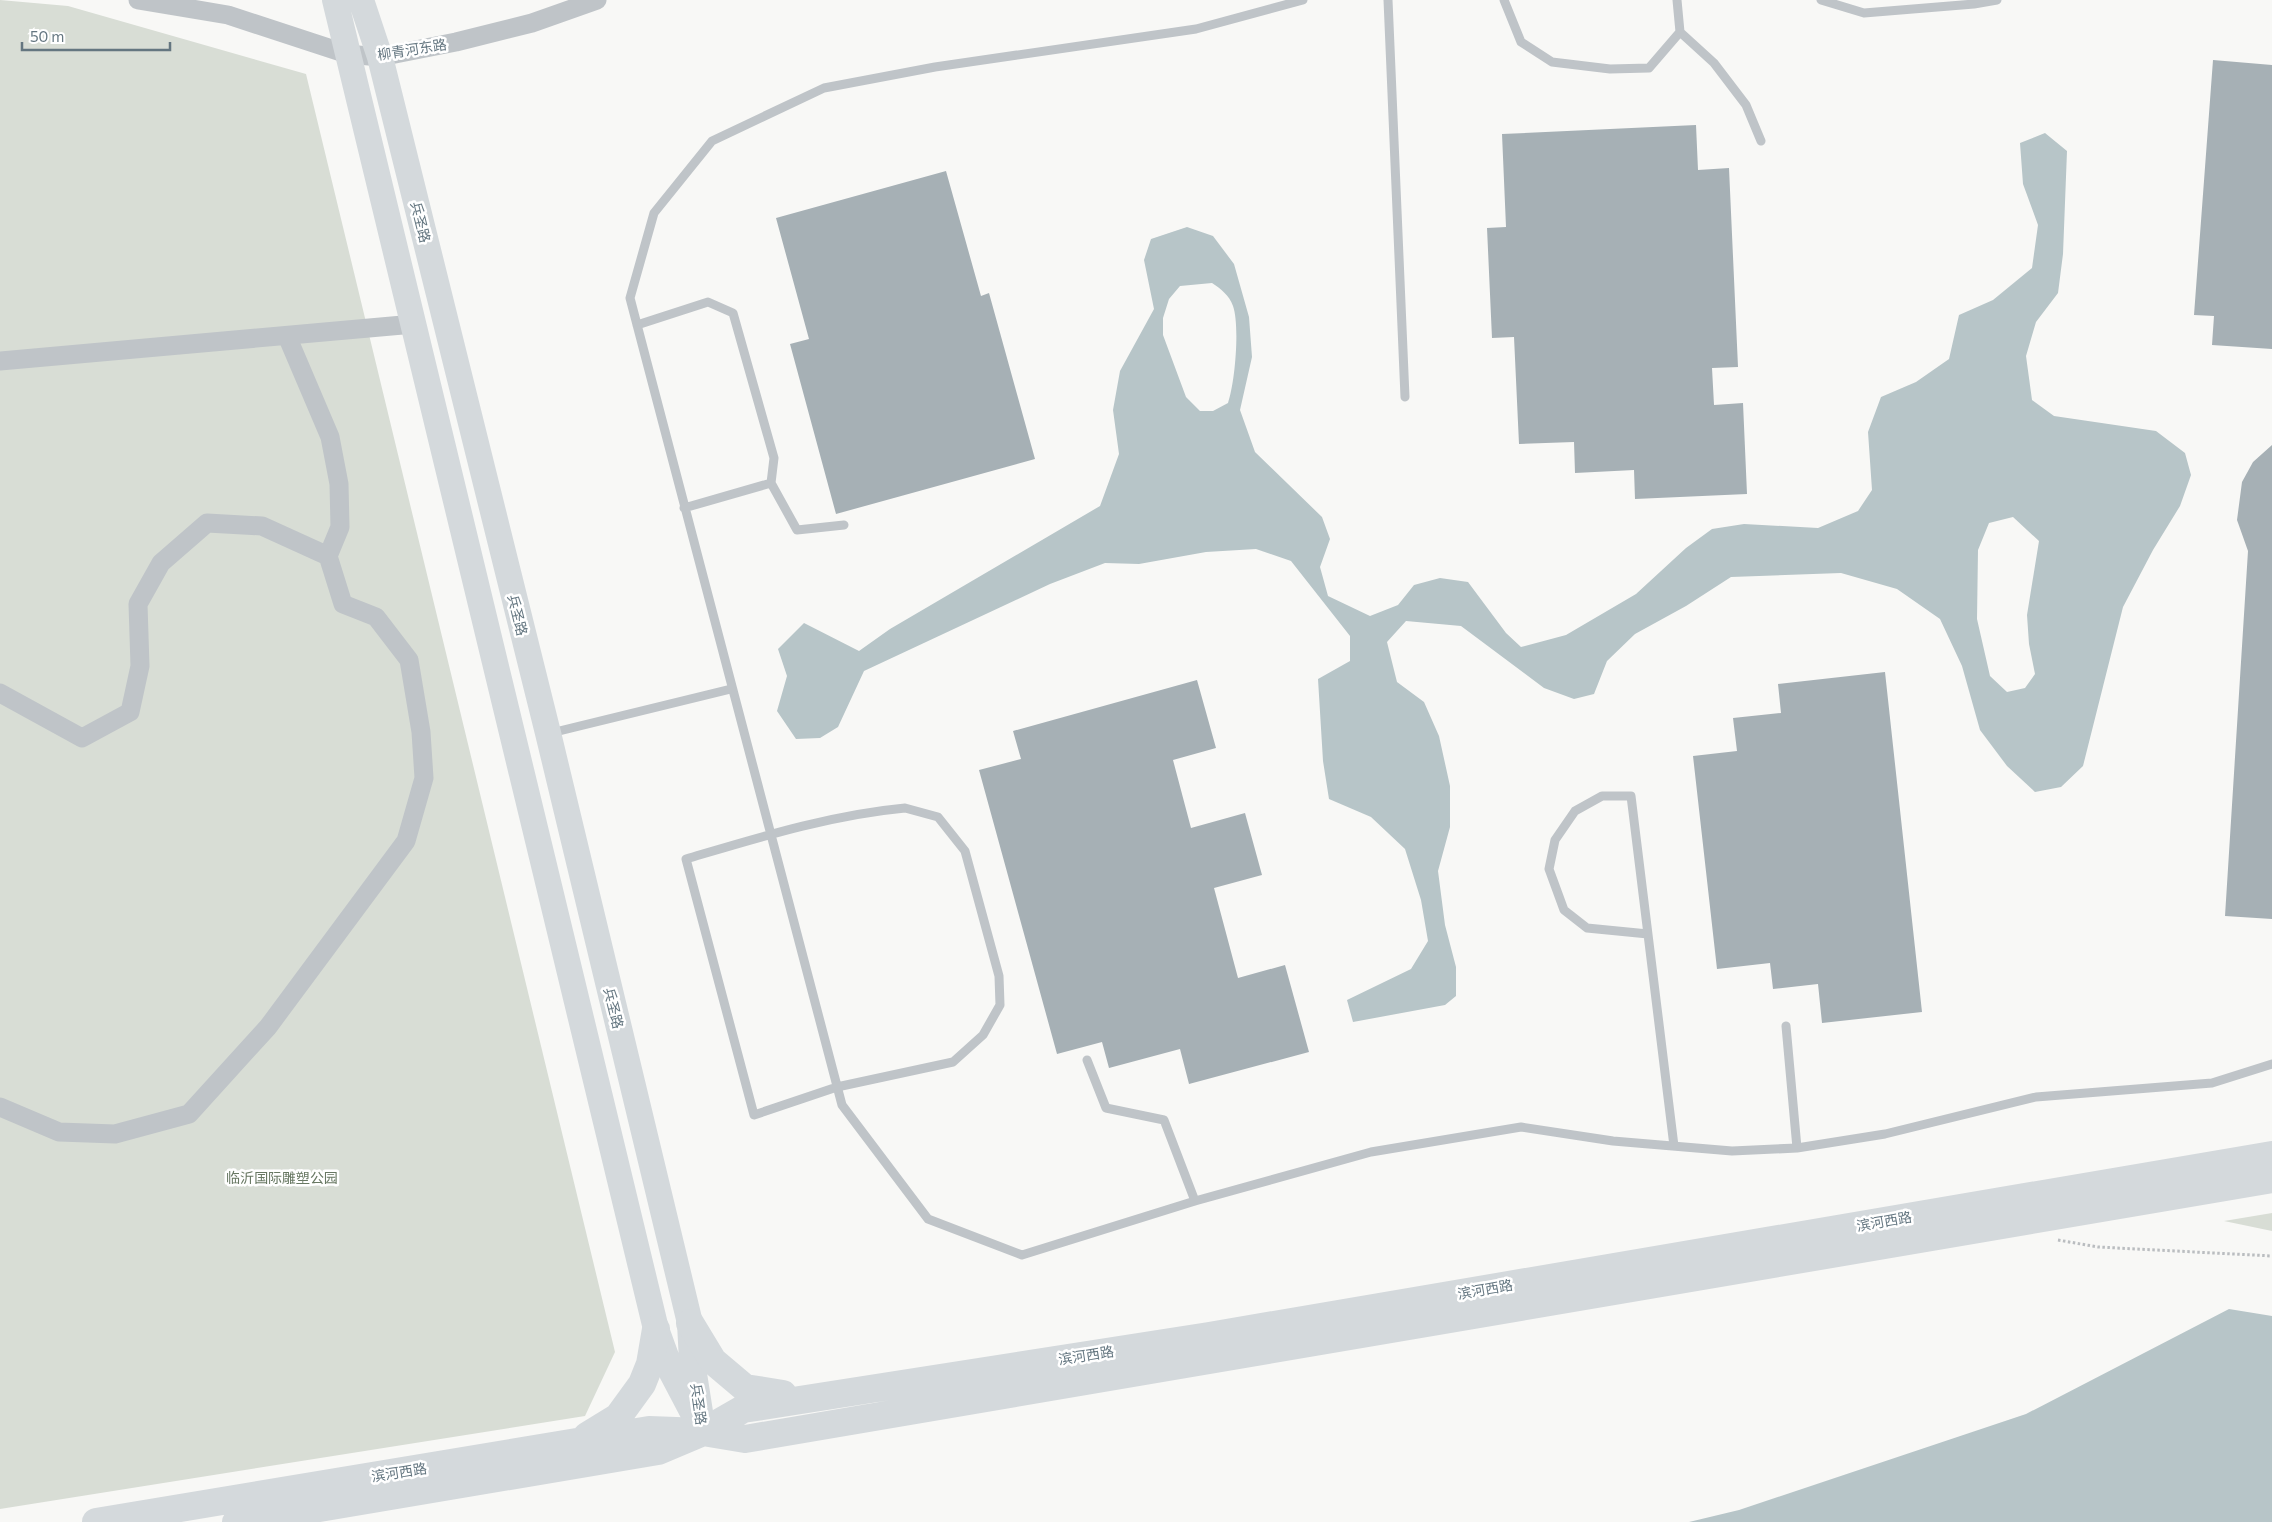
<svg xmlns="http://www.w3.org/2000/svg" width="2272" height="1522" font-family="Commissioner,'Noto Sans SC',sans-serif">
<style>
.green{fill:#d8ddd5}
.water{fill:#b7c5c8;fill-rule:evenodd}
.building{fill:#a6b0b5}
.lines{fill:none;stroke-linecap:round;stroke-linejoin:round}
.path{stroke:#babdc0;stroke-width:3;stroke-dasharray:2.5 2.5;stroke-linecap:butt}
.service{stroke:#bfc4c8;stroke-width:9}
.minor{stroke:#bfc4c8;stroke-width:19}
.secondary{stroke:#d4d9dc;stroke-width:26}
.primary{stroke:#d4d9dc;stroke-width:28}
.labels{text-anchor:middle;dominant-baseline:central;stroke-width:5;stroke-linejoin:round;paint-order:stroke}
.street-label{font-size:14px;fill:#647680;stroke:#fff}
.park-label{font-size:14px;fill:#687863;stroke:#fff}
</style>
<rect width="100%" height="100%" fill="#f8f8f6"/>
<path class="green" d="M0,0L68,6L306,74L615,1352L585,1416L0,1509Z
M2272,1213V1231L2224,1221Z"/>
<path class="water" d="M2045,133L2067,151L2063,254L2058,293L2036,322L2026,356L2032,400L2054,416L2156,431L2185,453L2191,475L2180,506L2153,550L2123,607L2083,766L2061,787L2035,792L2007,766L1980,730L1962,666L1940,619L1897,589L1841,573L1731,577L1686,606L1635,634L1607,661L1594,694L1574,699L1544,688L1461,626L1406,621L1387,642L1397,682L1424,702L1439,736L1450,786V827L1438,871L1445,925L1456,967V996L1445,1005L1353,1022L1347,1000L1411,969L1428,941L1421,900L1405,849L1371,817L1329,799L1323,761L1318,679L1350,661V636L1291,561L1256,549L1206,552L1139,564L1105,563L1050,584L864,671L838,727L820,738L796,739L777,711L787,676L778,649L804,623L859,651L890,629L1100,506L1119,454L1113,410L1120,371L1154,309L1144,260L1151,239L1187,227L1213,236L1234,264L1249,317L1252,357L1240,410L1255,452L1322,517L1330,539L1320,567L1328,596L1370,616L1398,605L1414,585L1440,578L1468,582L1506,633L1521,647L1566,635L1636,594L1686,548L1712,529L1744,524L1818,528L1858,511L1872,490L1868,432L1881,397L1916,382L1949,359L1959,315L1993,300L2032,268L2038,225L2023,184L2020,143ZM1212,283C1221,289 1229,295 1233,306C1240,326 1235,383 1228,403L1213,411H1200L1186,397L1163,335V318L1169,299L1180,286ZM2013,517L2039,541L2027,615L2029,644L2035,674L2025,688L2007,692L1990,676L1977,619L1978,550L1989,523Z
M2229,1309L2272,1316V1522H1689L1739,1510L2026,1414Z"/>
<path class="building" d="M2213,60L2272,65V349L2212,345L2214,316L2194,315Z
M1696,125L1698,170L1729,168L1738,367L1712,368L1714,405L1743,403L1747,494L1635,499L1634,470L1575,473L1574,442L1519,444L1514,337L1492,338L1487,228L1506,227L1502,134Z
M946,171L981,296L989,293L1035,459L836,514L790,344L809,339L776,218Z
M2272,445V919L2225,916L2248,551L2237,520L2242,482L2253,462Z
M1885,672L1922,1012L1822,1023L1818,984L1773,989L1770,963L1717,969L1693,756L1737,751L1733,718L1781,713L1778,684Z
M1197,680L1216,748L1173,760L1191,828L1245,813L1262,875L1214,888L1238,978L1285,965L1309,1052L1189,1084L1180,1049L1109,1068L1102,1042L1057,1054L979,770L1021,759L1013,731Z"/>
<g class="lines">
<path class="path" d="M2058,1240L2098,1247L2272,1256"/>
<path class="service" d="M1303,0L1196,29L935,67L824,88L712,141L654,213L630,298L842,1105L928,1219L1022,1255L1195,1201L1371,1152L1521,1127L1613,1141L1732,1151L1797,1148L1885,1134L2036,1097L2212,1083L2272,1064
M1388,0L1405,397
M1504,0L1521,42L1552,62L1610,69L1649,68L1680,32L1677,0
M1821,0L1864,13L1974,4L1997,0
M1680,32L1714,63L1746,105L1761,141
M637,325L708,302L733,313L774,458L771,483L684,508
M771,483L797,530L844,525
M551,733L731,689
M905,808L938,817L965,851L999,976L1000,1005L983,1035L953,1062L837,1087L754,1115L686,859C757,838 830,815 905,808Z
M1648,934L1587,928L1564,910L1549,869L1555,840L1575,811L1602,796H1631L1674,1146
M1786,1026L1797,1148
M1087,1060L1106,1108L1164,1120L1195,1201"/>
<path class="minor" d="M138,0L228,15L347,54L380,57L456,42L532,23L597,0
M0,361L414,324
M0,693L82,738L130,712L140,666L138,604L161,563L207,523L262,526L328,556
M0,1107L59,1132L115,1134L189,1114L268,1027L406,841L424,778L421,732L409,660L376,617L343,604L328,556L340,527L339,484L330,437L287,336"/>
<path class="secondary" d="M335,0L656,1329L672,1373L703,1432
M361,0L380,57L548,733L690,1323L692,1361L700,1412"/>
<path class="primary" d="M690,1323L713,1361L745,1388L783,1394
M587,1436L618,1417L642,1384L650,1364L656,1329
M96,1522L649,1430L703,1432L745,1439L2272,1179
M236,1522L658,1451L703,1432L743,1409L1209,1336L2272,1155"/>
</g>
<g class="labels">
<g class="street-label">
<text transform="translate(412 49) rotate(-9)">柳青河东路</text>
<text transform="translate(421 222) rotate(76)">兵圣路</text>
<text transform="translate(518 615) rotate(76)">兵圣路</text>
<text transform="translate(614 1008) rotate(76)">兵圣路</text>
<text transform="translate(1884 1221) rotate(-10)">滨河西路</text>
<text transform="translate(1485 1289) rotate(-10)">滨河西路</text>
<text transform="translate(1086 1355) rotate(-9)">滨河西路</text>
<text transform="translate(699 1404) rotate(82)">兵圣路</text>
<text transform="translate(399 1472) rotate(-9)">滨河西路</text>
</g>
<g class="park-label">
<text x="282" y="1177">临沂国际雕塑公园</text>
</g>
</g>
<path d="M22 42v8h148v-8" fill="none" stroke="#647680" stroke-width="2.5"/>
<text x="30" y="42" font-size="15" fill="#647680" stroke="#ffffff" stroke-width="4" paint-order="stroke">50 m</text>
</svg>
